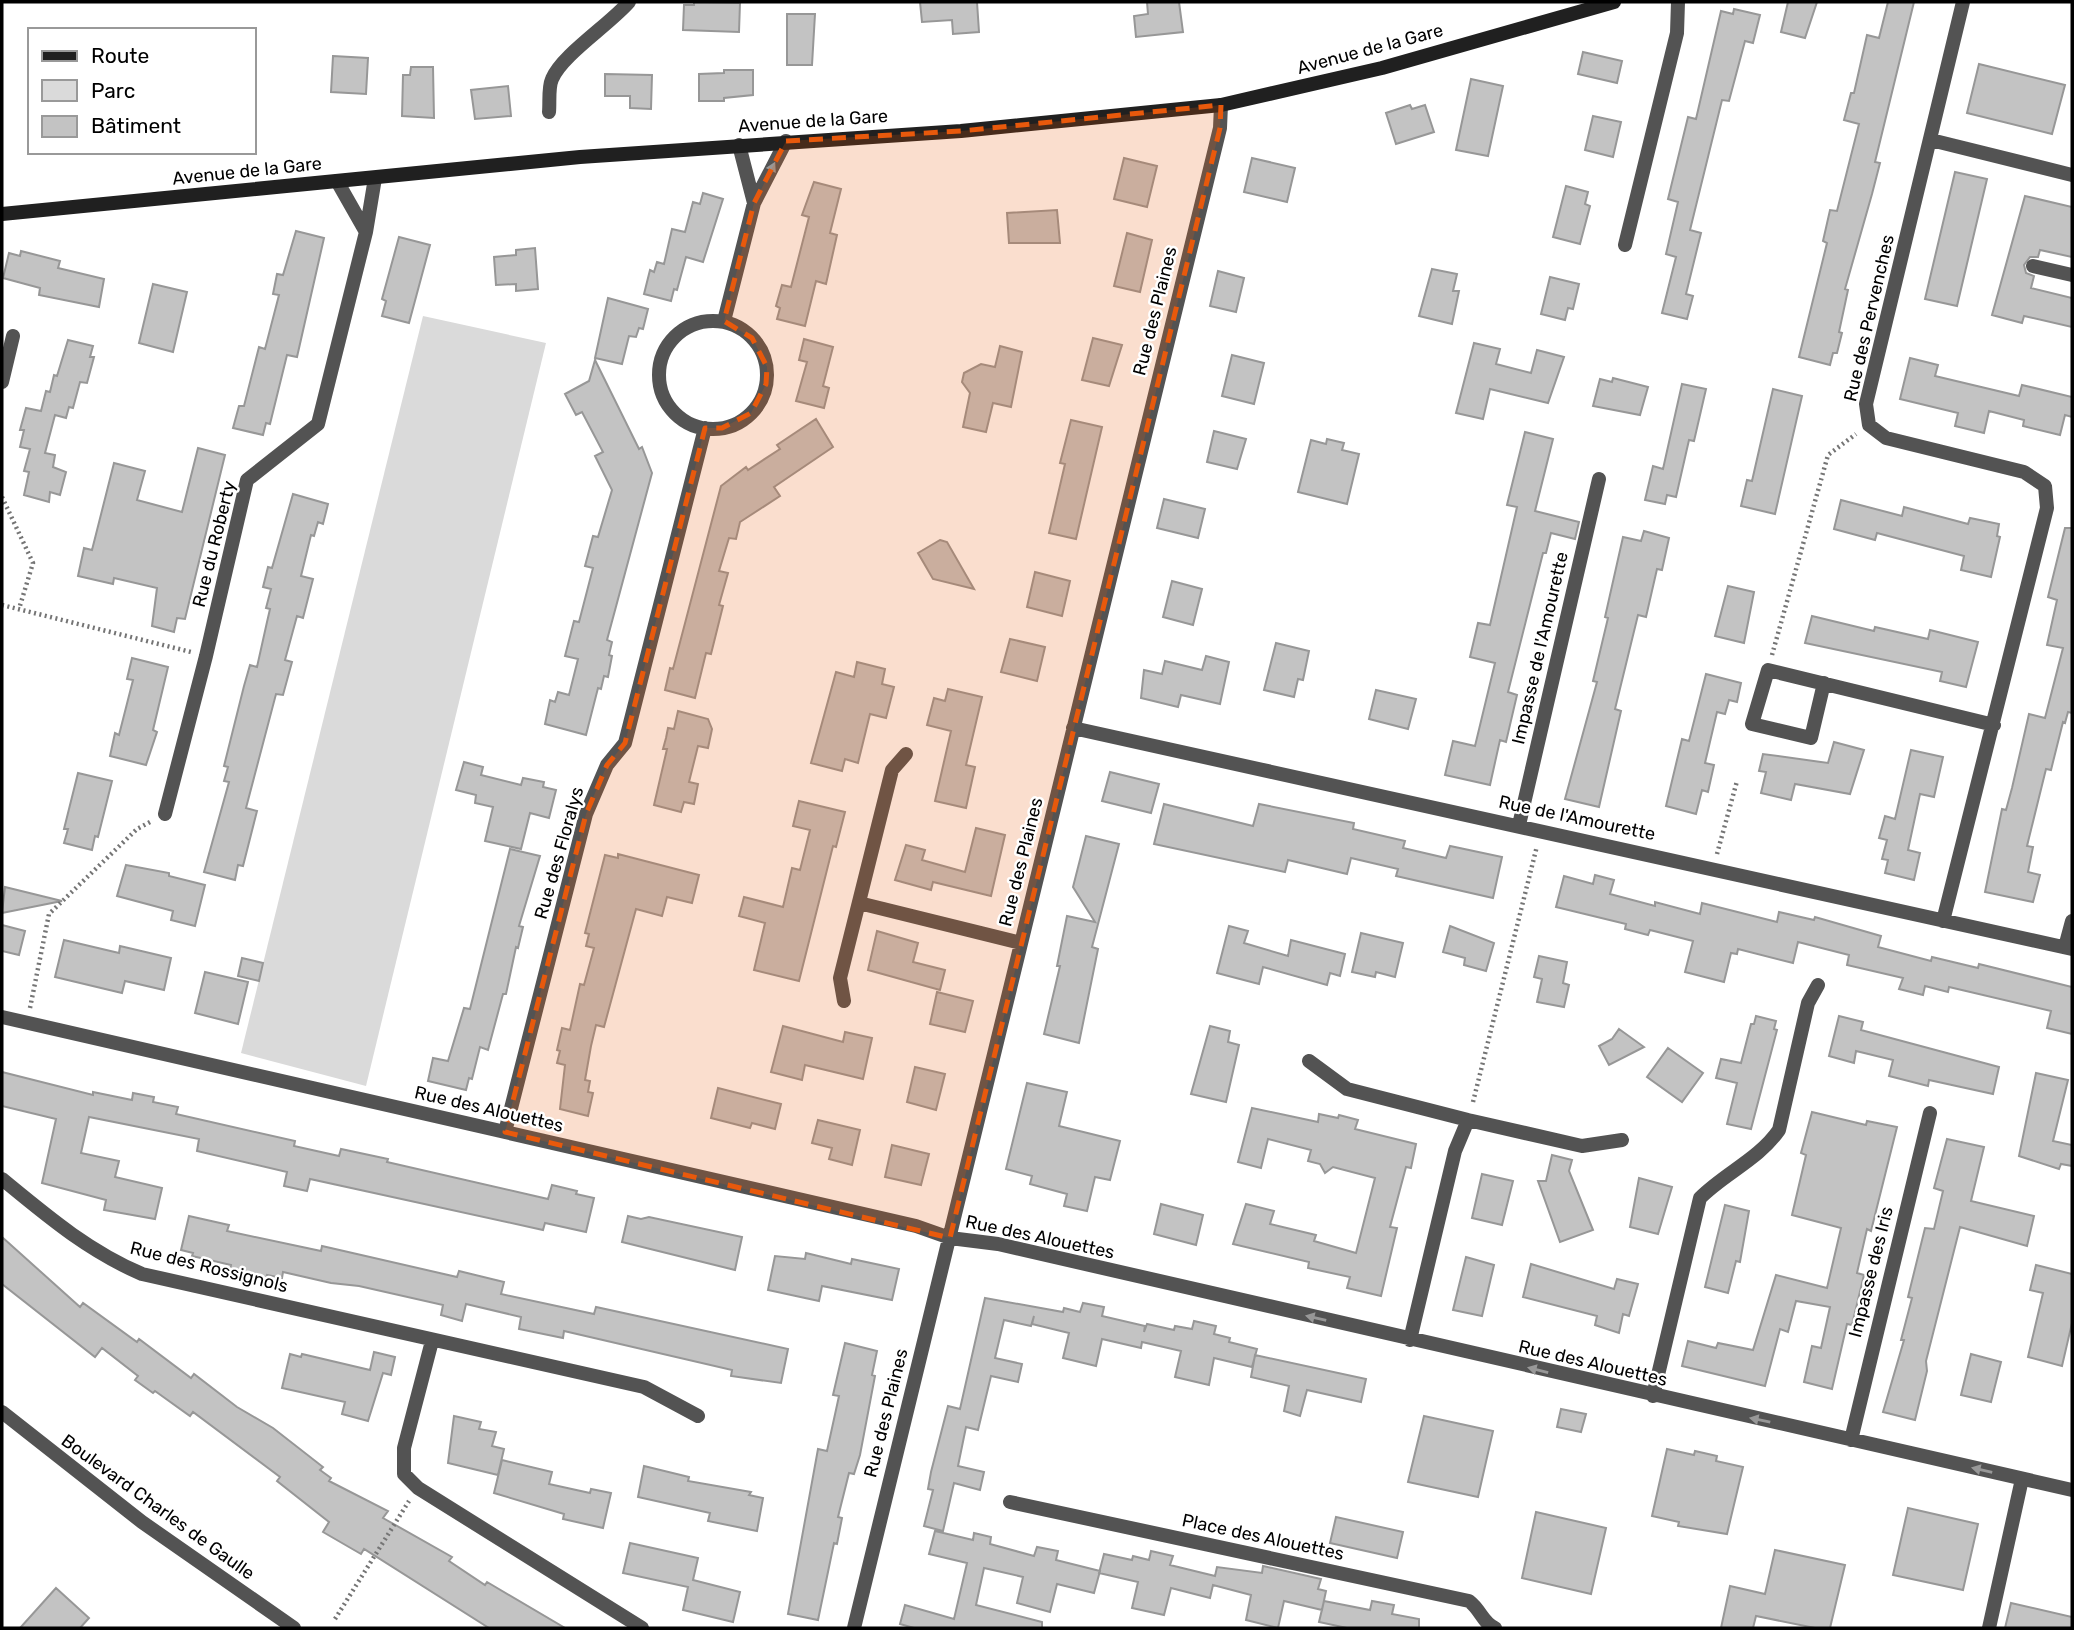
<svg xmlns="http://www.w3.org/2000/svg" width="2074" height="1630" font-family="Rubik,sans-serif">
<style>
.green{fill:#dadada}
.building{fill:#c3c3c3;stroke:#979797;stroke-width:2}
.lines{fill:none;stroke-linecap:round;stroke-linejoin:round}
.path{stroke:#757575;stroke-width:4.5;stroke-dasharray:2 3.5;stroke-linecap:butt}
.street{stroke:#535353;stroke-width:14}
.secondary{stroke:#202020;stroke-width:14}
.oneway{fill:#989898}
.marked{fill:#e8590c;fill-opacity:0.2;stroke:#e8590c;stroke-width:5;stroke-dasharray:14 9;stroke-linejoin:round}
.labels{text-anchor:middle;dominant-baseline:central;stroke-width:5;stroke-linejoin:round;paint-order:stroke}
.street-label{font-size:18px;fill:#000;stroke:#fff}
</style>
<rect width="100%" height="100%" fill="#fff"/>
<path class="green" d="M423,316L546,343L366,1086L241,1053Z"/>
<path class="building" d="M694,2L740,3L739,32L683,30L684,5H694Z
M920,2H977L979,32L953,34L952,20L922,22Z
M1147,2H1179L1183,32L1136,37L1134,16L1148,14Z
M1788,2H1817L1805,38L1781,32Z
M1888,2H1914L1875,162L1880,163L1872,194L1845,289L1848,290L1839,332L1842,333L1837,353H1833L1830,365L1799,357L1827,243L1823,241L1830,210L1837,211L1859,124L1844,120L1851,93H1854L1867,35L1879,38Z
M1734,9L1760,15L1753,43L1745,41L1729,101L1722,100L1690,230L1701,233L1686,294L1693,296L1687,319L1662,313L1676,257L1666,254L1678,202L1668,199L1688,117L1696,119L1721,11L1733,14Z
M787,14H815L812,65H787Z
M1583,52L1622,61L1617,83L1578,74Z
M333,56L368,58L366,94L331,92Z
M1979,64L2065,85L2052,134L1967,113Z
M411,67H433L434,118L402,116L403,75H410Z
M724,70H753V95L724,98V101H699V74L724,73Z
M605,74L652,75L651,109L630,108V96H605Z
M1471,79L1503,86L1488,156L1456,150Z
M508,86L511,116L475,119L471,90Z
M1410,105L1412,109L1425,105L1434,132L1396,144L1386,113Z
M1593,116L1621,122L1613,157L1585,150Z
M1124,158L1157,166L1147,207L1114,199Z
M1252,158L1295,168L1287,202L1244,192Z
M1955,172L1987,179L1957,306L1925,299Z
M814,182L841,189L830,233L837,235L826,284L816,281L805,326L777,319L780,308L776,306L782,285L791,287L809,217L802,215Z
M1566,186L1588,192L1585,204L1590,206L1580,244L1553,237Z
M703,193L723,199L703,262L686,257L677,290L674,289L671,301L644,294L650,270L654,272L657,262L664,264L672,229L685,232L693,202L700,204Z
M2025,196L2072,207V257L2040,250L2038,257H2030L2024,265L2026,273L2034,276L2031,288L2072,298V327L2024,316L2022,323L1992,315Z
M1057,210L1060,243H1009L1007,213Z
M296,231L324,238L297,357L287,355L270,424L266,423L263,435L233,428L239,406H244L259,347L265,349L279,295L273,294L277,274L283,275Z
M1127,233L1152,240L1140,292L1114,286Z
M399,237L430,245L409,323L382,316L386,301L382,299Z
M535,248L538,289L516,291V284L496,285L494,257L516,255V250Z
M21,251L60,261L58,268L104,279L99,307L39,295L40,288L3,278L9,253L20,256Z
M1432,269L1457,274L1453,291H1459L1452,324L1419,316Z
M1218,271L1244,278L1236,312L1210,306Z
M1550,277L1579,284L1573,309L1568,308L1565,320L1541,314Z
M153,284L187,292L173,352L139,343Z
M608,298L648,309L643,329L639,328L636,337L629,336L622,364L595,358Z
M1093,338L1122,345L1109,386L1082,380Z
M804,339L833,347L823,386L829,388L824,408L796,401L807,362L799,360Z
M68,340L93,346L90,357H94L87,383L80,382L73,408L69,407L66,418L55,415L45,453L55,455L53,467L66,472L60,495L50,492L49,502L24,495L29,472L24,471L30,449L20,447L24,430H20L26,408L41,411L46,391L50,392L54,375L57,376Z
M1474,343L1500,349L1496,364L1531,373L1537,350L1564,357L1548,403L1490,389L1483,419L1456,413Z
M1000,346L1022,352L1011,407L993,403L986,432L963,427L970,393L962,382L964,373L981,364L995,367Z
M1232,355L1264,363L1254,404L1222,396Z
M1910,358L1938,365L1935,376L2019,396L2022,385L2072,397V417L2065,415L2060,435L2023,426L2024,420L1989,411L1984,433L1955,426L1958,413L1900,399Z
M595,360L639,449L642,447L652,473L607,640L612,642L609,655L612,656L608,677L604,676L601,689L598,688L586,735L545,724L550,700L555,702L558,692L569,695L578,659L565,656L574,621L579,622L593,568L585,566L593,536L598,537L612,490L595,456L603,452L582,412L576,415L565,394L589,381Z
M1613,378L1648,387L1640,415L1593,406L1600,379L1612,382Z
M1682,384L1706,389L1694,441L1689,440L1676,497L1667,495L1665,504L1645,500L1653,466L1663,469Z
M1773,389L1802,396L1775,514L1741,506L1747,480L1752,481Z
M816,419L833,447L774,487L780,496L740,522L736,539L729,538L719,571L728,573L719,605L723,606L711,654L706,653L695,698L665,690L670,668L673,669L721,486L746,467L748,470L780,449L777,445Z
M1071,420L1102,427L1076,539L1049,533L1065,464L1060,463Z
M1214,431L1246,439L1237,469L1207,462Z
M1525,432L1553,439L1535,511L1579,522L1575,539L1551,533L1546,553H1543L1508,692L1517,695L1506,742L1500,740L1490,785L1445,775L1453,741L1475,746L1495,663L1470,657L1478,623L1490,625L1517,507L1507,505Z
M1327,439L1344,443L1342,450L1359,454L1347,504L1298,492L1311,440L1326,444Z
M198,448L225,455L185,619L177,618L174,632L152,626L157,588L114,578L113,584L78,576L84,548L92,550L114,463L145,471L137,500L182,512Z
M293,494L328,504L323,524L318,522L314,536L311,535L301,576L313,579L303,618L297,616L285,660L292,662L283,695L276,694L246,808L257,811L243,866L238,865L235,880L204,872L229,782L224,781L228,767L224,766L244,686L250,665L257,667L267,622L270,609L266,608L271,589L263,587L268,567L272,568Z
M1164,499L1205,509L1198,538L1157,528Z
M1841,500L1902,516L1904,507L1968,524L1970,518L1999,524L1997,536L2000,537L1991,577L1961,570L1964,556L1877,533L1875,540L1834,529Z
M2065,528H2072V713L2068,712L2065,723L2063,722L2051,770L2046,769L2027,846L2033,847L2028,872L2040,875L2033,902L1985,892L2002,809L2006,810L2012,788L2029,714L2045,718L2063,648L2047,645L2057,600L2048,597Z
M1644,531L1669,538L1662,570L1657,569L1646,617L1638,615L1615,709L1621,711L1599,807L1565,799L1597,682L1593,681L1608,618L1605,617L1623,537L1641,541Z
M940,540L947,542L974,589L933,579L918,553Z
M1035,572L1070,581L1062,616L1027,607Z
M1172,581L1202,589L1193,625L1163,617Z
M1728,586L1754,592L1744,643L1715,636Z
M1812,616L1874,631L1875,627L1928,639L1930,630L1978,642L1966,687L1940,681L1942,672L1805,643Z
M1010,639L1045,647L1037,681L1001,672Z
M1276,643L1309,651L1303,680L1298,679L1294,697L1264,690Z
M1206,656L1229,662L1220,704L1181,695L1178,707L1141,698L1144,670L1162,674L1165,661L1202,670Z
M132,658L168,667L153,730L157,732L146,765L110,756L115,733L119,735L133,680L127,679Z
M857,662L885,669L882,684L894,687L886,718L870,714L858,763L845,759L842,771L811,763L836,672L854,677Z
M1706,674L1741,683L1737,702L1729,700L1725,714L1717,712L1705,763L1714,765L1708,792L1702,790L1696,814L1666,806L1682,739L1689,741Z
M948,689L982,697L966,765L975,767L966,808L935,801L951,731L927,725L934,698L945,701Z
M1376,690L1416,699L1408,729L1369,719Z
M678,711L708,719L712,729L708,748L698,746L689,782L698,784L694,804L684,802L681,812L654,805L667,749H663L666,738L668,728L674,729Z
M1834,742L1864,750L1850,794L1795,784L1791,800L1761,793L1766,772L1759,771L1763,754L1828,763Z
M1911,750L1943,757L1934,797L1920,794L1908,850L1920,853L1914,880L1885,873L1888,860L1882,859L1887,840L1879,838L1885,816L1895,819Z
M464,762L483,767L481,775L521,785L523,778L544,782L543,787L556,790L549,818L530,813L521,849L485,841L493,807L475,803L476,795L456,790Z
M1110,772L1159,784L1151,813L1102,801Z
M78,773L112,781L98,837L95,836L92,850L64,843L68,829H64Z
M799,801L845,812L836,847L833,846L799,981L754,970L765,923L739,916L744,897L783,907L792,868L800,870L810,830L793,826Z
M1164,804L1253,826L1259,804L1354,823L1353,829L1405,841L1403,848L1446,858L1450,846L1502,857L1493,898L1396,876L1398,869L1351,858L1347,874L1288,860L1285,872L1154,844Z
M976,828L1005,835L991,896L933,882L931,890L895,880L906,845L925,850L922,860L965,872Z
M1086,836L1119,844L1092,947L1098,949L1079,1043L1044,1034L1060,966H1057L1067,916L1095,922L1073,887Z
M510,849L540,856L519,926L523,927L518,948L516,947L506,994H503L488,1050L480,1047L472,1079L469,1078L466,1090L428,1081L433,1058L448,1061L464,1008L470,1009Z
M618,854L699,875L692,903L667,897L662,916L636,909L604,1027L596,1025L591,1046L585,1080L590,1081L588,1092L593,1093L588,1116L560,1109L565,1065L557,1063L560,1051L557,1050L562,1028L570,1030L580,984L584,985L594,948L586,946L589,934L585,933L605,855L618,858Z
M126,865L169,873V876L205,885L195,926L171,920L173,911L117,896Z
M1595,875L1614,880L1610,894L1655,906V902L1700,914L1702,903L1777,922L1779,912L1814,920L1815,917L1881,936L1878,947L1931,961L1932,957L1978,968L1979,964L2072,987V1034L2047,1028L2051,1011L1949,987L1948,992L1925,986L1923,995L1899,989L1903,978L1847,965L1849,955L1798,942L1793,963L1738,949L1737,954L1731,953L1724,982L1685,972L1693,941L1650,930L1648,935L1625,929L1626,924L1556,907L1564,876L1593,884Z
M5,887L62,901L2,913Z
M2,925L25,931L19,955L2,951Z
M1229,926L1248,931L1244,943L1288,956L1291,940L1345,954L1340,976L1330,973L1327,985L1263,967L1259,984L1217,973Z
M1450,926L1494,943L1486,971L1464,965L1465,958L1443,952Z
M877,931L918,943L913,962L945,970L940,990L868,970Z
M1361,933L1403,943L1395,977L1376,972L1375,977L1352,972Z
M64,940L119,953L120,946L171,958L164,990L125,981L122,993L55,977Z
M1539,956L1567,962L1563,983L1569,985L1564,1007L1537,1002L1542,979L1534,977Z
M242,958L263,963L259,981L238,976Z
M205,972L248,982L238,1024L195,1013Z
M937,992L973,1001L965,1032L930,1024Z
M1756,1016L1776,1021L1774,1029L1777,1030L1751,1129L1727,1124L1737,1083L1716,1078L1721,1059L1741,1063L1751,1024H1754Z
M1839,1016L1863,1022L1861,1030L1999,1067L1993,1094L1929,1080L1928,1086L1889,1076L1893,1060L1856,1051L1854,1063L1829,1056Z
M783,1026L843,1042L845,1032L872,1038L863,1079L805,1065L802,1080L771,1072Z
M1210,1026L1230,1031L1228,1042L1239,1045L1226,1102L1191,1094Z
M1619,1029L1644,1047L1609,1065L1599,1046L1612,1039Z
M1668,1048L1703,1073L1682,1102L1647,1077Z
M915,1067L945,1074L936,1110L907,1102Z
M2,1072L93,1095V1092L132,1100L133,1093L154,1097L153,1102L178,1107L176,1114L295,1141L294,1146L339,1156L341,1149L388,1159L387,1162L548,1199L552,1185L577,1191L576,1194L594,1198L586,1232L545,1223L543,1230L310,1179L307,1191L284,1186L287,1172L197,1151L199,1139L89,1117L81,1153L119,1161L115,1177L162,1188L155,1219L104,1210L106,1200L42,1183L56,1119L2,1106Z
M2036,1073L2068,1080L2053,1141L2072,1145V1166L2061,1164L2059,1169L2019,1156Z
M1027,1083L1067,1092L1059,1126L1120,1141L1110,1180L1095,1177L1087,1211L1064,1206L1067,1194L1030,1184L1032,1176L1006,1169Z
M718,1088L781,1104L775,1129L752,1123L750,1128L711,1118Z
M1252,1108L1318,1122L1319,1114L1338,1118L1339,1115L1358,1120L1355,1129L1416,1144L1411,1168L1406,1167L1390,1227L1397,1228L1381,1296L1347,1288L1350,1277L1308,1268L1309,1262L1233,1244L1246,1204L1274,1211L1270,1224L1316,1235L1314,1241L1356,1253L1375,1178L1333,1167L1325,1173L1320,1164L1308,1161L1311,1150L1268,1139L1261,1168L1238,1162Z
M1812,1112L1866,1125L1867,1121L1897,1127L1871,1231L1867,1229L1857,1273L1864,1275L1852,1325L1847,1324L1832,1389L1804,1382L1812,1346L1821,1348L1830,1307L1796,1301L1788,1332L1780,1329L1765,1386L1682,1366L1688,1341L1716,1348L1718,1343L1753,1350L1776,1275L1827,1288L1841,1228L1792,1215L1806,1155L1801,1153Z
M818,1120L860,1130L852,1165L829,1159L832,1148L812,1143Z
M1947,1139L1984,1147L1971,1201L2034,1216L2027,1246L1960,1227L1926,1361L1927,1371L1915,1420L1883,1412L1904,1340H1901L1912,1298L1908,1297L1925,1228L1934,1229L1943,1191L1934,1188Z
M892,1145L929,1154L921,1185L885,1177Z
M1552,1155L1572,1160L1569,1171L1593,1230L1560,1242L1538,1181H1546Z
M1482,1174L1513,1181L1502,1225L1472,1218Z
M1639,1178L1672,1187L1658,1234L1630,1227Z
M1161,1204L1203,1215L1196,1245L1154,1234Z
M1725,1205L1749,1211L1740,1262L1736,1261L1728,1293L1705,1287Z
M189,1216L229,1225L227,1231L321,1251L322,1246L457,1277L459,1271L504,1282L501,1294L594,1314L596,1307L788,1349L781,1383L731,1376L732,1370L564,1331L563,1338L519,1329L521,1317L466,1304L462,1321L441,1315L443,1305L359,1286L331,1283L283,1272L282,1278L267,1275L266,1278L230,1270L231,1265L192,1256L193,1253L181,1250Z
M628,1216L641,1219L649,1217L742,1237L735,1270L622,1242Z
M2,1237L80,1307L83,1303L137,1342L139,1339L191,1378L194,1374L237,1407L273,1428L323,1467L320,1470L331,1478L329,1481L388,1511L383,1518L452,1557L449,1561L485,1585L487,1582L565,1628H489L364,1549L361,1554L323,1532L329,1522L277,1481L280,1477L193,1412L190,1416L155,1391L153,1393L135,1380L138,1376L102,1348L95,1357L2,1284Z
M806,1253L851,1264L852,1259L899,1269L892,1300L822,1286L819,1301L768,1290L775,1256L805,1259Z
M1466,1257L1494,1265L1482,1316L1453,1310Z
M1531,1264L1614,1289L1617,1279L1638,1284L1629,1316L1623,1314L1619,1333L1595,1325L1597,1316L1523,1297Z
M2036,1265L2072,1274V1323L2062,1366L2028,1357L2043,1293L2030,1290Z
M985,1298L1063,1312L1064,1308L1080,1312L1083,1303L1104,1307L1102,1316L1145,1326L1144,1332L1147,1324L1174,1330L1175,1326L1192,1329L1194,1321L1216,1326L1214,1334L1230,1338L1229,1342L1257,1349L1252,1367L1214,1358L1209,1385L1175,1377L1181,1351L1142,1342L1141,1348L1102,1339L1096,1366L1063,1358L1069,1333L1032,1324L1034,1316L1031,1326L1004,1320L995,1358L1022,1364L1018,1382L991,1376L978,1430L966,1427L958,1466L984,1472L980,1490L954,1483L943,1531L924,1526L933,1490L928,1489L931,1472L948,1406L960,1409Z
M845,1343L877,1351L872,1375L875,1376L860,1455L854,1474L849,1473L838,1517L842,1518L837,1544L834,1543L818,1620L788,1614L818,1449L827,1451L839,1396L833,1395Z
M374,1352L395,1357L391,1375L383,1373L368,1421L342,1414L345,1402L282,1388L290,1354L301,1357L302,1354L370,1370Z
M1971,1354L2001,1362L1991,1402L1961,1395Z
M1255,1355L1366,1379L1361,1402L1307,1390L1300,1416L1284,1411L1289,1386L1251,1377Z
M1561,1409L1586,1414L1581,1432L1557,1427Z
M454,1416L481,1422L479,1429L496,1432L492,1446L504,1449L498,1475L448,1463Z
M1424,1416L1493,1431L1478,1497L1408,1482Z
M1667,1449L1694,1455L1695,1451L1717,1456L1716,1461L1743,1467L1727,1534L1678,1526L1679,1522L1652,1516Z
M502,1460L552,1472L549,1484L590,1493L591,1489L611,1493L603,1528L563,1519L564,1514L494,1493Z
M644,1466L689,1477L688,1481L751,1492L749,1495L763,1498L757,1531L708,1521L710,1513L638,1497Z
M1908,1508L1978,1524L1963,1590L1893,1575Z
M1536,1512L1606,1528L1591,1594L1522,1578Z
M1336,1517L1403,1532L1397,1558L1330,1543Z
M935,1531L973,1540L974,1533L991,1537L990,1544L1034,1556L1037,1547L1058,1551L1056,1560L1100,1571L1094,1593L1057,1584L1050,1612L1017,1603L1023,1577L984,1568L976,1605L1042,1622V1628H914L900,1624L905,1605L954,1619L967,1563L929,1554Z
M630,1543L698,1558L693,1580L740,1592L733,1622L683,1610L688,1587L623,1573Z
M1775,1550L1845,1565L1830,1628H1815L1756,1616L1753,1628H1721L1730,1586L1765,1594Z
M1151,1551L1173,1556L1170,1565L1215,1576L1217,1567L1262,1573L1263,1566L1321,1579L1318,1589L1326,1591L1322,1610L1284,1601L1278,1628L1246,1620L1251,1595L1213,1585L1210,1598L1171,1588L1164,1615L1132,1608L1138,1582L1099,1573L1104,1554L1132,1560L1133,1556L1149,1560Z
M56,1588L89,1618L80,1628H20Z
M1324,1601L1370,1610L1372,1601L1394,1605L1392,1614L1419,1619V1628H1347L1319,1622Z
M2011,1603L2072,1617V1628H2005Z"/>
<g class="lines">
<path class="path" d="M2,497L33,563L19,609
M2,605L191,652
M1772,655L1828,455L1856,434
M1717,854L1737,781
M30,1008L49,914L137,829L150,822
M1473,1102L1537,846
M335,1619L409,1501"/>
<path class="street" d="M549,112C550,102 548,88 552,79C562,55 609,25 629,2
M1931,140L2072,175
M739,145L754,203
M337,181L366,232
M1625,245L1677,33L1678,2
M2033,266L2072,275
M724,321L754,203L786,141
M659 375a54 54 0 1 1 108 0a54 54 0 1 1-108 0Z
M2,382L13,336
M1824,683L1811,738L1752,724L1768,670L1994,725
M1073,728L2072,949
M165,814L206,656L247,480L318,424L366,232L375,178
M1519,825L1599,479
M859,903L1021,943
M1943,921L2047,508L2045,486L2024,472L1886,438L1869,425L1866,404L1963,2
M2065,947L2072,921
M844,1001L840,978L892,770L906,754
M2,1017L916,1226L950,1238L998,1244L2072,1490
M1309,1061L1347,1089L1468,1120L1582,1146L1622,1140
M505,1132L586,814L607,765L625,743L705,428
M2,1179C47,1216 88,1251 142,1274L644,1387L698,1416
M1410,1340L1455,1151L1468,1120
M432,1341L404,1448V1474L418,1488L642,1628
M1653,1396L1700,1198C1725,1173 1759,1159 1779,1130L1808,1003L1818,985
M2,1412L142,1522L294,1628
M1851,1440L1930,1113
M1010,1502L1469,1601C1481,1610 1482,1622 1495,1628
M854,1628L1220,128L1221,105
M1989,1628L2022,1479"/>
<path class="secondary" d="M2,214L580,157L961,131L1221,105L1382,68L1614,2"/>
</g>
<defs><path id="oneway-solid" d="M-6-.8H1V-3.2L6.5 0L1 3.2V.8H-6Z" transform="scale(1.75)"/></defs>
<g class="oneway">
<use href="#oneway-solid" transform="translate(770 172) rotate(-63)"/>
<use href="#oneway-solid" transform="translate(1316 1318) rotate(-167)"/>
<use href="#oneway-solid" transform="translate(1538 1370) rotate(-166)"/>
<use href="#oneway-solid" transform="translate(1760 1420) rotate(-168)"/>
<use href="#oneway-solid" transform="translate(1982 1470) rotate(-167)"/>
</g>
<path class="marked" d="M1221,105L1220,128L950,1238L505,1132L586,814L607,765L625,743L705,428H722L751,413L766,384L767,367L752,338L724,321L754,203L786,141L961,131Z"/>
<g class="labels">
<g class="street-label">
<text transform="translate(1370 49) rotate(-15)">Avenue de la Gare</text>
<text transform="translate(813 121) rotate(-4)">Avenue de la Gare</text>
<text transform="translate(247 171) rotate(-6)">Avenue de la Gare</text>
<text transform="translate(1155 311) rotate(-76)">Rue des Plaines</text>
<text transform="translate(1869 318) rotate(-77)">Rue des Pervenches</text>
<text transform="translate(214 544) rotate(-76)">Rue du Roberty</text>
<text transform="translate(1540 648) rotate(-77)">Impasse de l'Amourette</text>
<text transform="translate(1577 818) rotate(12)">Rue de l'Amourette</text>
<text transform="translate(559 853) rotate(-74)">Rue des Floralys</text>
<text transform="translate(1021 862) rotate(-76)">Rue des Plaines</text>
<text transform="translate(489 1109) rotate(13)">Rue des Alouettes</text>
<text transform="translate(1040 1237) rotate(12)">Rue des Alouettes</text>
<text transform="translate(209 1267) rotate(14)">Rue des Rossignols</text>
<text transform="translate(1871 1272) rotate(-76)">Impasse des Iris</text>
<text transform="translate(1593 1363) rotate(13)">Rue des Alouettes</text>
<text transform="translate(886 1413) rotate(-76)">Rue des Plaines</text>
<text transform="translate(158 1507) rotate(36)">Boulevard Charles de Gaulle</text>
<text transform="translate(1263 1537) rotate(12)">Place des Alouettes</text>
</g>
</g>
<rect width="2074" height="1630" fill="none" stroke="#000000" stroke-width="7"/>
<rect x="28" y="28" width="228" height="126" fill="#ffffff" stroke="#999999" stroke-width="2"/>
<rect x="42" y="51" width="35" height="10" fill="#202020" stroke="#999999" stroke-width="2"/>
<text x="91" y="63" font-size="21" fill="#000000">Route</text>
<rect x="42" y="80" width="35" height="21" fill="#dadada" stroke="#999999" stroke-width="2"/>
<text x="91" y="98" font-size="21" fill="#000000">Parc</text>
<rect x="42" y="116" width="35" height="21" fill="#c3c3c3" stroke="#999999" stroke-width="2"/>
<text x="91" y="133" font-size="21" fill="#000000">Bâtiment</text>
</svg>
